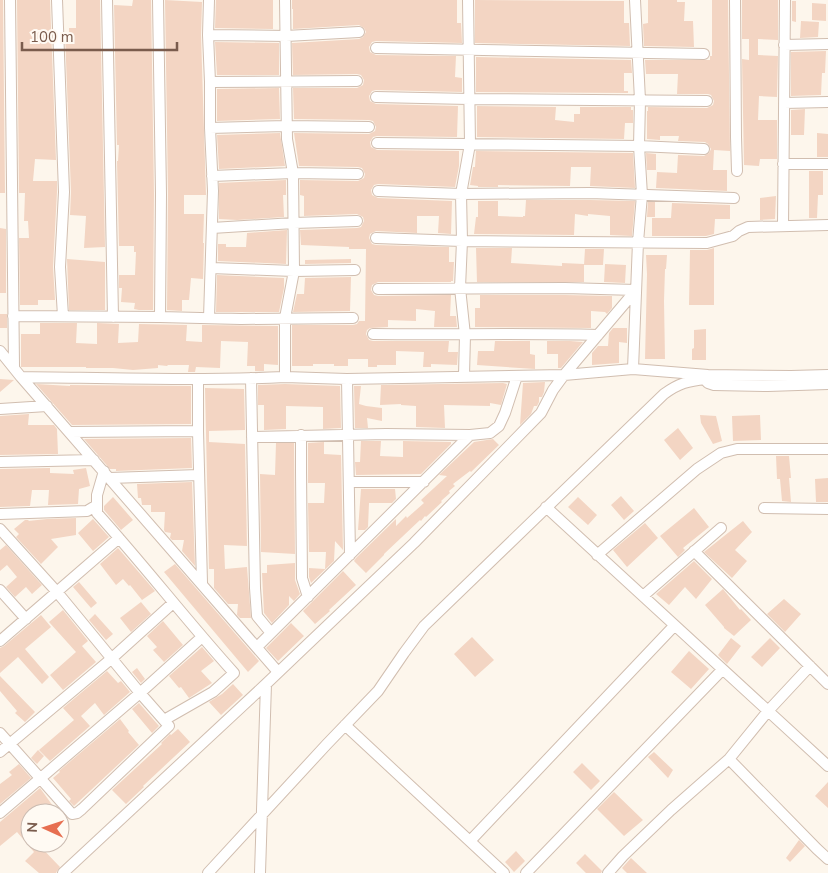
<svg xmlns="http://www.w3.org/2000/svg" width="828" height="873" font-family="'Nunito Sans',sans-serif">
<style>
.building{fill:#f3d5c3}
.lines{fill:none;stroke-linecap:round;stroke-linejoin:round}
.street-casing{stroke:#d1beb0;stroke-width:12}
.street{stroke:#fff;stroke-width:10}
</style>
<rect width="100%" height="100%" fill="#fdf6ec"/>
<path class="building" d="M0,0H3L5,193H0Z
M17,0H50L56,160L35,159L33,181H57V192L53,267L55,300H38V305H20L19,238H29L28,221H24L25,193H19Z
M76,0H100L105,247L84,248L86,216L70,215L71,192L65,34L69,35V28H76Z
M133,0H151L154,194L153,310H139L134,309L135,303L121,302L122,288H119V275H135L136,252H134V246H119L117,161H118L119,145H117L114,5L132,6Z
M165,0L202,2L201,35L206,195H184V214H204L203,243H204L203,279L191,278L189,300H182V311L167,310L168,194Z
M216,0H273V29L215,28Z
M292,0H457V23H461L462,43L376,41L372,42L369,47L370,52L376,55L456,56L455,77L462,78V92L376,90L372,91L369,96L370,101L376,104L458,106L457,137L377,136L373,137L370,142L371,147L377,150L459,151V166L455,187L378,184L374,185L371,190L372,195L378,198L452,201L451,234L438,233L439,216H417V233L376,231L370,234L369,238L372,244L376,245L449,247V262H454L453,281H451V282H378L372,285L371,290L374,295L378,296L451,295L450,316H456L457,327H434L435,311L416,309V321L388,320V327L370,328L367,330L366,334L369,340L373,341H449L448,352H458L457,365L431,364V367H423L424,352L396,351V365H377V367H368V359H348V366H334V364H313V366H292V325H353L357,324L359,321H365L366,249H349V247L301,245L300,230L357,228L361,227L364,221L363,217L357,214L304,216V196L300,195V180L358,181L364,178L365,174L362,168L358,167L299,166L294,133L369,134L375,131L376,127L373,121L369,120L294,119L293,88H357L363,85L364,80L361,75L357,74L293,75L292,43L359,39L363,37L366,32L364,28L359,25L293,29V9H292Z
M475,0L624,1V23H629L630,46L475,43Z
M648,0H677V2H685L684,21H693L694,47L644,46L643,24L648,23Z
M712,0H728L730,151L714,150L713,170H727V191L656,188L657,172L677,173L678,155L704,156L709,153L711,149L708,144L705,142L678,141L679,136H660V140L647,139V111H648V107L707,108L713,105L714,101L711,95L708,94H677L678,74H646L645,60H710V56H712Z
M742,0H778V40L758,39V55L778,56L777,97L759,96L758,120H777V159H760L759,166L744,165L742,59L749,60V39H742Z
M792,1H796V22L792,21Z
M812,3L826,4V21L812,20Z
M801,21L819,22L818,37L800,38Z
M215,42L279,43V75H217Z
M826,51L825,73H822L821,95L791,96V52Z
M476,57L631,60L632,73H624V91H628V93L476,92Z
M279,88L280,119L217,121V89Z
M477,106L556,107L555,120L574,122V114H580V107H631V110H633V123H625L624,139L477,137Z
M805,109L804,135H791V110Z
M280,133L285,166L219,169L217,135Z
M817,133L828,134V157H817Z
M476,151L633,153L635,188L590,186L591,167H571L570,186L498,185V187H478V186L470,185L473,167H475Z
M646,153L656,154V170H647Z
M809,171H823V195H818L817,218H809Z
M286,180V195H283L284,217L237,220L219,219V183Z
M776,196L775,219L760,220V198Z
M526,200H590L635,201L632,236L610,235V216L588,214V216L575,214L574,235L474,234L476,217H478V201H498V216L523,217V216H525Z
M648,202H655V217H647Z
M672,203L730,205V219H715L714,234L706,236H652V218H671Z
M0,228L6,229V293H0Z
M287,230L286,264L218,261V244H226V247H246L247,233Z
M476,248H512L511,263L562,266V263L584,264V282H477Z
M714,248V305H689L690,250H707Z
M585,249H604L603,265H584Z
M646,255H667L666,269H665L664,301L665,359H645L647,274Z
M67,259L105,262V310H69Z
M351,259V263L305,264V260Z
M605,264L626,265L625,283L604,282Z
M217,275L284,278V288L279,312H216Z
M351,277L350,311L293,312L297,294H304L305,278Z
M480,295H565L612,296V308L607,314L605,312L591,311V328L475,327V308H480Z
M0,314H7V328H0Z
M40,323H77L76,343L97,344V323L119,324L118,343L138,342L139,324L187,325L186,341L202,342V325L278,326V365L264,364V371H255V366H247L248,342L221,341L220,368L196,367L195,372H188L189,365H168L167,366L158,365V368L133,370L113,368H86V367H21V334H40Z
M613,328H627V343L619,342V363L592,365V353L598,346H608L609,333Z
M706,329V360H692V349L694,348V330Z
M495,341H530V354L535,355V369L477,365L478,351H494Z
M547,341H570L583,342L561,368H558V354H547Z
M0,379L14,380L0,392Z
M545,382L544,392L542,397H539V402L537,406H534L531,414L520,425L523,383Z
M503,383L507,384L501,405L490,403V406L444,405L445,428L416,427V406L401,405V404L380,405L381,385Z
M36,384L70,386V385L191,386V424L72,425Z
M285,384L340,386L341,428L323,429V407L286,406V429L264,430V405H258V385Z
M354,386H361L359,404L366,406L382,408V421L367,418L368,428H355Z
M205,388L244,389L245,430L209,431V442L245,444L247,546L224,545L225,569L247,567L251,618H240L237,615L238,604H228L214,588V569H209Z
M29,414L28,425H54L57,429L58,454L0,455V416Z
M700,415L716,416L722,441L713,444L701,423Z
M760,415L761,440L733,441L732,416Z
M678,428L693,448L680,460L664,440Z
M191,438L192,468L116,471V469H110L84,439Z
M493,439L499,445L471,472L470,471L453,484L455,486L449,491L450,493L441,501L442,502L426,517L425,516L421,521L420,520L384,554V555L366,573L354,561L356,558L396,519V526L406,516L407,518L424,503L421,500L447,476L439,475L474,442Z
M361,441H381L380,456L403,457V441L451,442V444L421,474L356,475L355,462H360Z
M324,442V454L341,455L343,550L335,541L334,561L311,583L309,577V568L325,569L326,552H309L308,503H324L325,483H308V443Z
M276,443H294L295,554L261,552L260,474L275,475Z
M776,456H789L791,478H789L791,502L782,501L780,479H777Z
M50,468V473L74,474L73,470L86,468L90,486L79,489L78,504L48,505L49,490H32L30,506L0,507V469Z
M828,478V502H816L815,479Z
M192,482L195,566L182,551L184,540H172L170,538L171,533L165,532L164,530L165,512H151V505H142L141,498H138L137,484Z
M361,489H395L396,499L392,503H369L368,527L365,530H358Z
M621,496L634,511L624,520L611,505Z
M113,497L133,520L121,530L104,510V506Z
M578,497L597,515L588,525L568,507Z
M694,508L709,527L683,548L685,550L678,557L660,536Z
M76,518V535L51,539L58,547L41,564L16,537L19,534L14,529L25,520H29L28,521L47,519Z
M93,519L109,537L93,551L78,533Z
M743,521L752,532L735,550L747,561L732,578L704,552Z
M645,523L658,538L627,567L613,550Z
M6,545L42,585L32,594L26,587L15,597L6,587L17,577L7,565L0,571V550Z
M118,548L155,591L142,600L130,585L129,586L123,579L116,585L100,564Z
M694,561L712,579L696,599L685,587L669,605L656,594Z
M295,563V580L300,594L294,601L289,596V605L272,623L264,613L262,573H267V565Z
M175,564L259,661L248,672L164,572Z
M343,571L356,585L329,610L330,611L315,624L303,611Z
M79,582L97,603L91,608L73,587Z
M723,589L740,610L741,609L751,620L734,636L724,628V627L705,605Z
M784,599L801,614L785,632L767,614Z
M141,602L151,614L131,632L120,618Z
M63,610L88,641L82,646L96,662L63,690L50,675L76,652L49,622Z
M95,614L113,634L106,640L89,620Z
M41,615L51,627L25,649L49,677L42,684L18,657L0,673V648L4,646Z
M163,621L183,645L164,662L153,650L157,647L147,636Z
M291,623L304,636L278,661L266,648Z
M472,637L494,660L475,677L454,654Z
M731,638L741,646L727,664L718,655Z
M770,638L780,648L762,667L751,657Z
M202,647L214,661L201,671L212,683L189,698L181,687L179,688L169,676Z
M689,651L709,669L691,689L671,672Z
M137,668L145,679L141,683L132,672Z
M107,671L118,683L121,681L130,692L104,715L95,703L81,716L90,726L50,761L39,750L74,720L63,708Z
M0,676L35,712L25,722L15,713L17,711L0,691Z
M233,684L243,695L221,715L209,702L222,694Z
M139,703L159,726L152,733L132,709Z
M120,719L129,731L128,732L139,745L74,806L69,801L71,799L53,778L60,772L59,771Z
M178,729L190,742L143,786L144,787L126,804L112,790L162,744L161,743L170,734L171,735Z
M38,750L44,756L37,764L31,758Z
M654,752L673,770L668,778L648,757Z
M582,763L600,781L591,790L573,772Z
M19,764L31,778L0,804V784L12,775L9,772Z
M828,782V808L815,796Z
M40,788L58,813H30V817L25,822L30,828V843H37L60,867L57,871L56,873H39L25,861L34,852L17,832L0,846V822Z
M614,792L643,820L624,836L597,809Z
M799,840L805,846L790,862L786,858Z
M516,851L525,861L514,872L505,862Z
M585,854L602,871L601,873H586L576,863Z
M631,858L647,873H627L622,868Z"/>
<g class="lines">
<g class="street-casing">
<path id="street" d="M10,0L14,366
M57,0L64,192L60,267L63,316
M107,0L113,317
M158,0L161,194L160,317
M209,0L208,35L210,82V128L213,191L209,318
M735,0L736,137L737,171
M208,35L286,36L359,32
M784,45L828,44
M376,48L704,54
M210,82L357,81
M376,97L469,99L707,101
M784,103L828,102
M210,128L287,126L369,127
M377,143L639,146L704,149
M783,164H828
M212,176L293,173L358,174
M378,191L461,194L590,193L734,198
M783,225L785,0
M212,228L294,223L357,221
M376,238L462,241L707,243L733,236L739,231L748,227L828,225
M211,268L294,271L355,270
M378,289L565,288L636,290
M13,316L160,317L241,319L353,318
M373,334C448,335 523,333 598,335
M0,351L21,377L278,672
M633,369L638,242L642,195L639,146L640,100L635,0
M708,375L706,381L708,383L714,385L768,386L828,384
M464,376L465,335L460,288L462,241L461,194L470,144L468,0
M21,377C109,378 197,381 285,377V318L294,271L293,173L287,139L285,0
M285,377L347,379L564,375L633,369L708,375L791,376L828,375
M251,378L255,588L257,616L271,633
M198,379V431L202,583
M347,379L350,555
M0,409L47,406
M69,432L198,431
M301,435V471L302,578L308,597
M252,437L386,434L470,435L490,433L499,426L505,413L517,376
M0,462L94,460
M104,471L97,495V513C144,565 187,621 234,673L213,692L164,720
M110,478L199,475
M349,482H424
M546,507L828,766
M764,508L828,509
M0,514L87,511L97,505
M0,529L57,592L140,693L169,726L82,809L77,813L72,814L0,733
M694,551L828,684
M597,555L697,469L721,453L737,449H828
M0,590L26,619
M643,596L721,528
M0,641L119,538
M257,647L470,435
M345,725L504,873
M0,752L111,659L173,603
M729,759L817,849L828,859
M0,813L140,693L202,637
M470,841L674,626
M63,873L266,684L414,543L541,413L553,390L564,375L636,290
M208,873L327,744L378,691L404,653L424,626L664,394C679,383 688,381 706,379
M260,873L266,684
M526,873L722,670
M608,873L623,856L671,810L729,759L768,711L810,666"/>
</g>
<use href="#street" class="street"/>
</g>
<g transform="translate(45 828) rotate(273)"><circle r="24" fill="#fffaf3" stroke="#cabbb1"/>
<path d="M0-4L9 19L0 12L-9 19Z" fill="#e76f51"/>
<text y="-8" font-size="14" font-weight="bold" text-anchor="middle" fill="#7a5c4d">N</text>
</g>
<path d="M22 42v8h155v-8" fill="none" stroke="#7a5c4d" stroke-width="2.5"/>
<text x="30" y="42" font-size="15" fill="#7a5c4d" stroke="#fffaf3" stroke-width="4" paint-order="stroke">100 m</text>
</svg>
